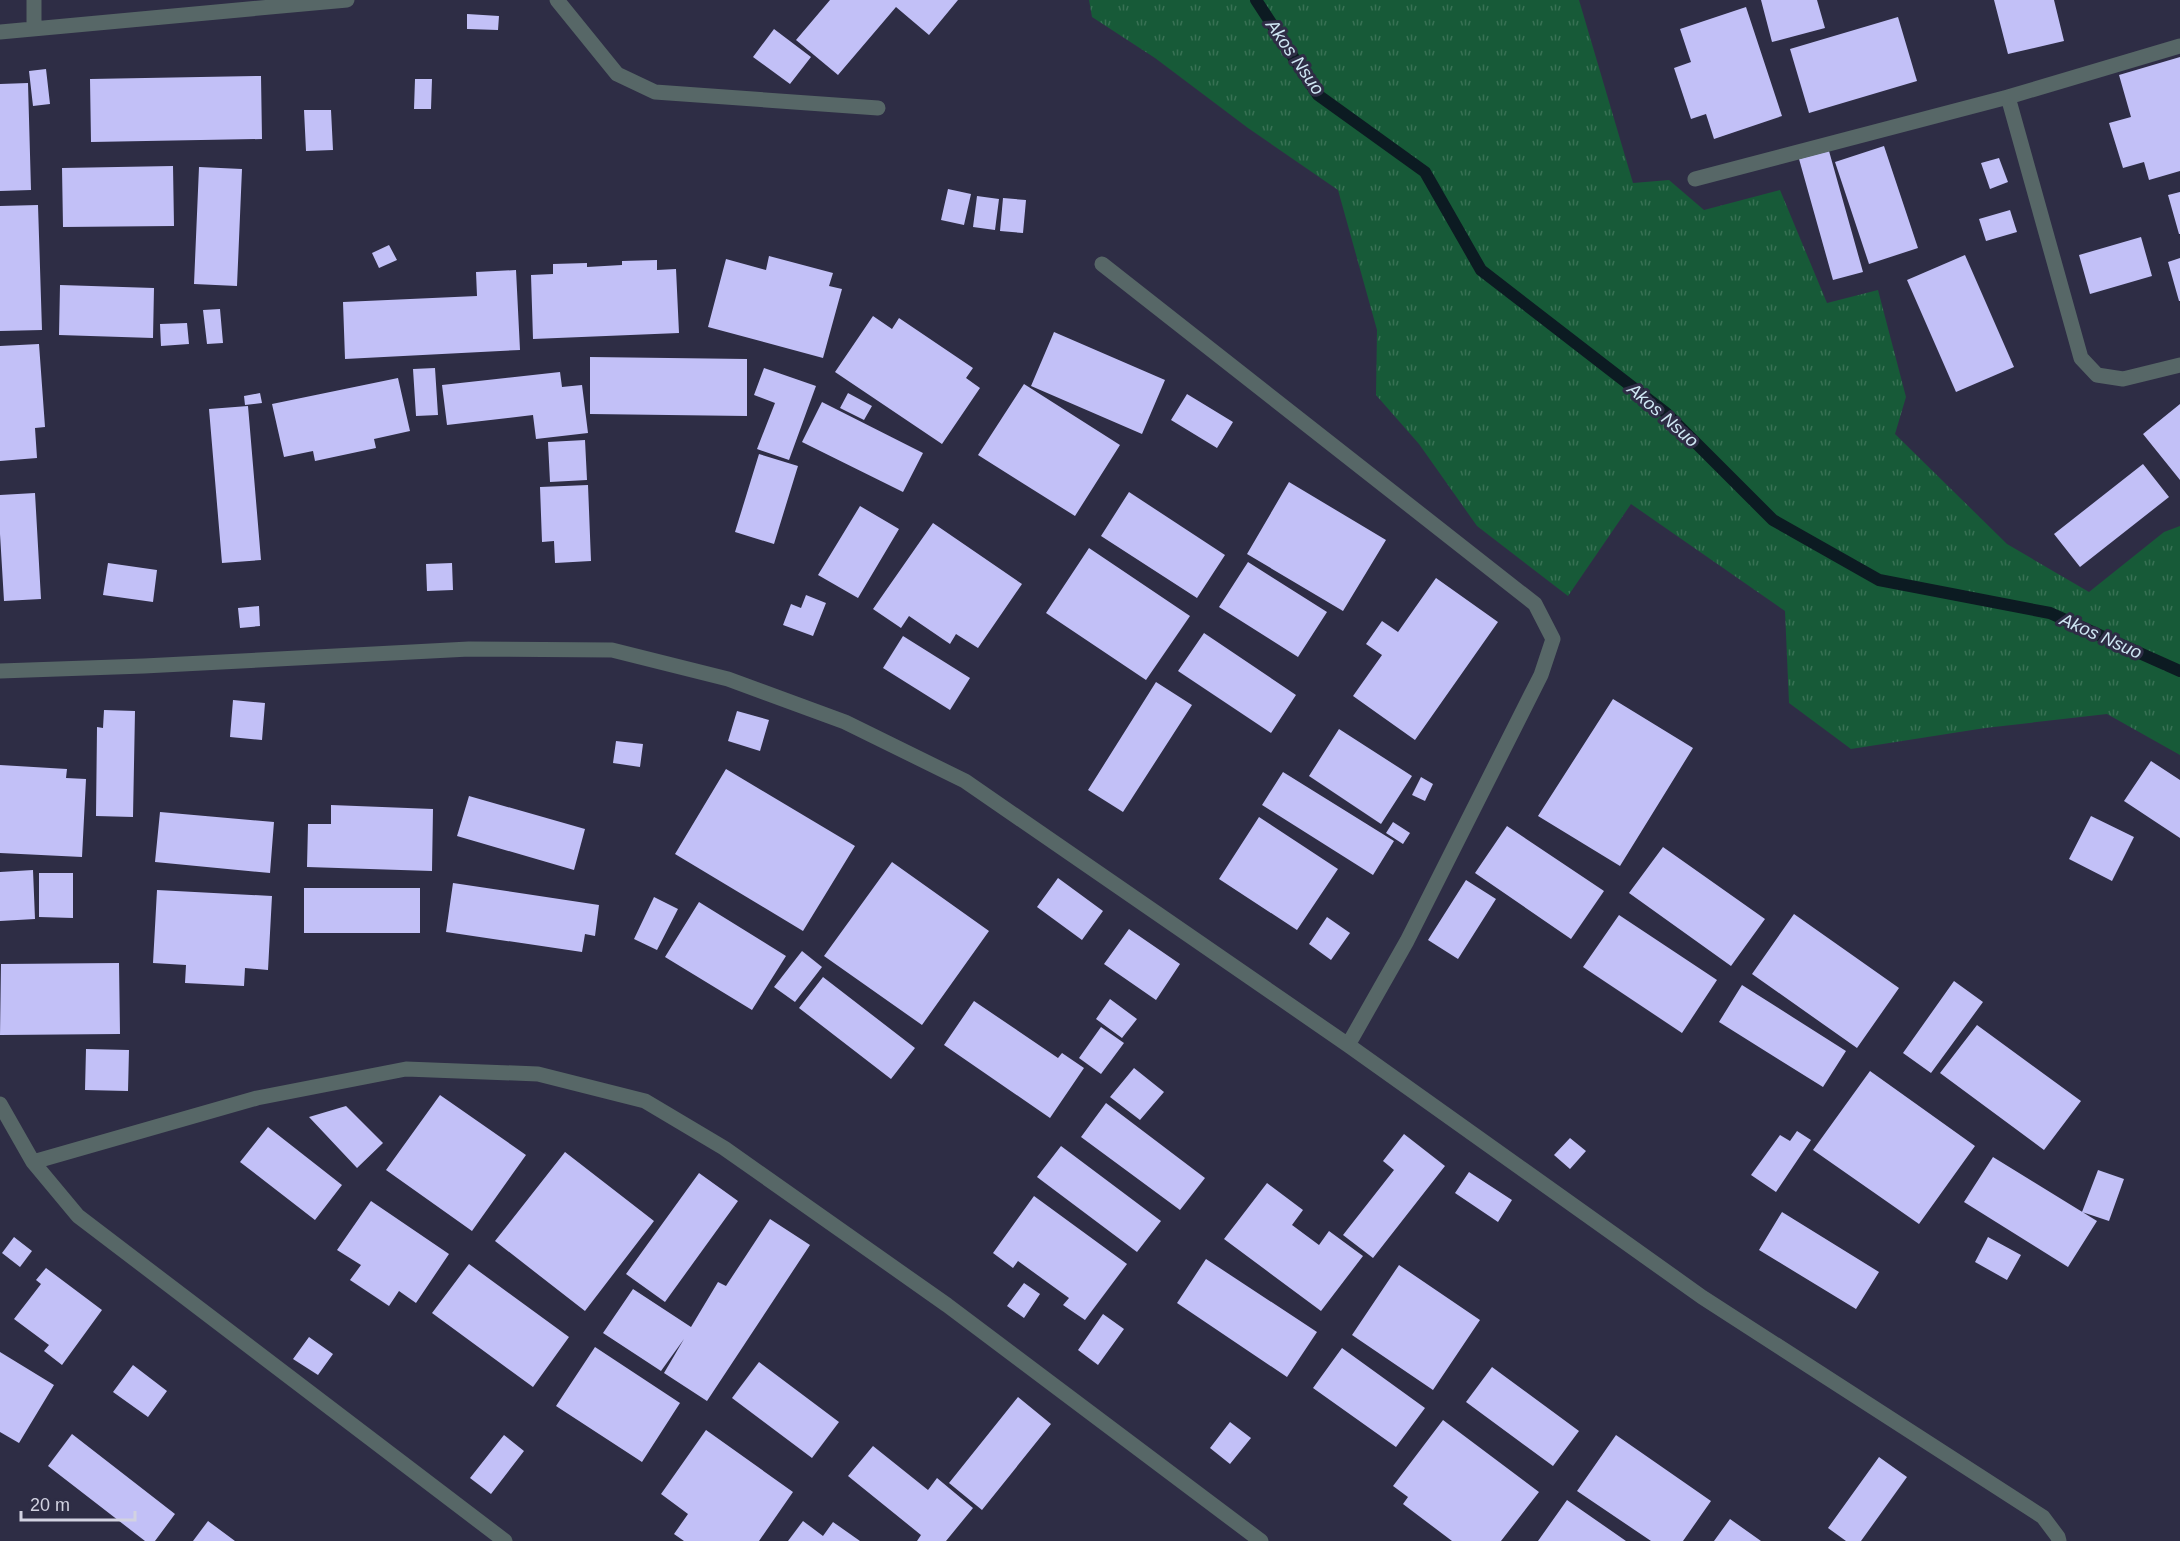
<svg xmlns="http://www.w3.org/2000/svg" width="2180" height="1541" font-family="Arial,sans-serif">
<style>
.grass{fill:url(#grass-tufts)}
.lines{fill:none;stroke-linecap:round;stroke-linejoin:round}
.stream{stroke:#0c1b22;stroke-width:12}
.building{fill:#c2c0f7}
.service{stroke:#576767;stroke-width:15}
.minor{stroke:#576767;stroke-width:15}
.labels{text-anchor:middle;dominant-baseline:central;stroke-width:6;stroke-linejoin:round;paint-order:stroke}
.water-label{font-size:18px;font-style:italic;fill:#cfe7f4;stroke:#2e2d45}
</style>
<defs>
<pattern id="grass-tufts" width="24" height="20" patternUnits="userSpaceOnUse" patternTransform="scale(1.5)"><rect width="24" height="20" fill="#175a38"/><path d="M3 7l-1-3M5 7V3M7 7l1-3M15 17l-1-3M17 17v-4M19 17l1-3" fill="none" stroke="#387154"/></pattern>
</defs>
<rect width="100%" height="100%" fill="#2e2d45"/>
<path class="grass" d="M1089,0H1579L1633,183L1669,180L1704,210L1780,190L1827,303L1878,290L1906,397L1895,434L2007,544L2089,592L2164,532L2180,526V755L2107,714L1985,728L1851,749L1789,703L1785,611L1631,504L1568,596L1477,526L1419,444L1376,395L1377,330L1338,190L1248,128L1155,58L1092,17Z"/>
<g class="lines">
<path class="stream" d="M1256,0L1318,95L1425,172L1481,270L1666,413L1773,520L1879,580L2050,613L2180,671"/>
</g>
<path class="building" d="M830,0H958L929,35L896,7L838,75L796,40Z
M1761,0H1817L1825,28L1772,42Z
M1994,0H2054L2064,41L2008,54Z
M1746,7L1782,116L1714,139L1706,114L1691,119L1674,68L1691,62L1680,29Z
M467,14L499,16L498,30L467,29Z
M1898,17L1917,81L1809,113L1790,49Z
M774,29L811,57L790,84L753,57Z
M2180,57V171L2149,180L2144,162L2123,168L2109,123L2131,117L2119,75Z
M46,69L50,104L33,106L29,71Z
M261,76L262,139L91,142L90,79Z
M415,79H432L431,109H414Z
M28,83L31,190L0,191V84Z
M304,110H331L333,150L306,151Z
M1884,146L1918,248L1869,264L1835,162Z
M1829,151L1863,272L1833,280L1799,159Z
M1999,158L2008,182L1990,189L1981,163Z
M173,166L174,226L63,227L62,168Z
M199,167L242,169L237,286L194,284Z
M948,189L971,194L964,225L941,220Z
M2180,192V234H2179L2168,195Z
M977,196L999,199L995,230L973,227Z
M1003,198L1026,200L1023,233L1000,231Z
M38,205L42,330L0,331V206Z
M2010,210L2017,232L1986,241L1979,219Z
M2141,237L2152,276L2090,294L2079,255Z
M389,245L397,260L379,268L372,253Z
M1965,255L2014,367L1956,392L1907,280Z
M769,256L833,273L829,286L842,289L823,358L708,327L726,259L766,270Z
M2180,258V301H2179L2168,262Z
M657,260V270L676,269L679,333L533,339L531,275L553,274V264L587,263V267L622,265V261Z
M516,270L520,350L345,359L343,302L477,296L476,272Z
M60,285L154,288L153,338L59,335Z
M220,309L223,343L207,344L203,310Z
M873,316L892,329L899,318L973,368L966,378L980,388L942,444L835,372Z
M187,323L189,344L161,346L160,324Z
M1054,332L1165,380L1142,434L1031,386Z
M39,344L45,427L35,428L37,458L0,461V346Z
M590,357L747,359V416L590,414Z
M435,368L438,415L416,416L413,369Z
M764,368L816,386L789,460L757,449L775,403L754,395Z
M560,372L562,387L582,385L588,433L536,439L533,415L447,425L442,385Z
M398,378L410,431L374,439L376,448L315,461L313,451L284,457L272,404Z
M1024,384L1120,445L1075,516L978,455Z
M260,393L262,403L245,405L244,396Z
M848,393L872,406L864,420L840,408Z
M1187,394L1233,422L1217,448L1171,420Z
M822,402L923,453L903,492L802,442Z
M2180,404V480L2143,434Z
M248,406L261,560L222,563L209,409Z
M585,440L587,480L550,482L548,442Z
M759,454L798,466L774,544L735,532Z
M2143,464L2169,497L2080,567L2054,534Z
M1289,482L1386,540L1343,611L1247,554Z
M588,485L591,561L555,563L554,541L542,542L540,487Z
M1129,492L1225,555L1197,598L1101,536Z
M35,493L41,599L4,601L0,534V495Z
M860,506L899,529L858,598L818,575Z
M933,523L1022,584L978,648L956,634L950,644L909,616L901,628L873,609Z
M1089,548L1190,616L1146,680L1046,613Z
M1248,562L1327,612L1298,657L1219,607Z
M108,563L157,570L153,602L103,595Z
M452,563L453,590L427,591L426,564Z
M1436,578L1498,622L1415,740L1353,696L1382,655L1366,644L1382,621L1398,632Z
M806,595L826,603L813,636L783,625L791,604L801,608Z
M259,606L260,626L240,628L238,608Z
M1204,633L1296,695L1271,733L1178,671Z
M903,636L970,678L950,710L883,668Z
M1156,682L1192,705L1123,812L1088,790Z
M1613,699L1693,748L1620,866L1538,816Z
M233,700L265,703L262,740L230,737Z
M104,710L135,711L133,817L96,816L97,727L103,728Z
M737,711L769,720L760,751L728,741Z
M1339,729L1412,776L1381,824L1309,776Z
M616,741L643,744L640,767L613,763Z
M2151,761L2180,780V838L2124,801Z
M0,765L67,769L66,778L86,779L82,857L0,853Z
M726,769L855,846L803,931L675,854Z
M1283,772L1394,841L1373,875L1262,805Z
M1421,777L1433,784L1425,801L1412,795Z
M469,796L585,829L574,870L457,836Z
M331,805L433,809L432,871L307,867L308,824H331Z
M160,812L274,822L270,873L155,862Z
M2091,816L2134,837L2112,881L2069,859Z
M1259,817L1338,869L1297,930L1219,879Z
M1393,822L1410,833L1403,844L1386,833Z
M1507,826L1604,891L1571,939L1475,873Z
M1663,847L1765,919L1731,966L1629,893Z
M892,862L989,931L922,1025L824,956Z
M33,870L35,919L0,921V872Z
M39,873H73V918L39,917Z
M1058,878L1103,911L1082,940L1037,907Z
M1466,880L1496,899L1458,959L1428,940Z
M453,883L599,905L595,936L585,934L582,952L446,932Z
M304,888H420V933H304Z
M157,890L272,896L268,970L245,968L244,986L185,983L186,965L153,963Z
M654,897L678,909L657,950L634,939Z
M699,902L786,956L752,1010L665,957Z
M1794,914L1899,988L1857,1048L1752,974Z
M1619,915L1717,980L1682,1033L1583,967Z
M1327,917L1350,933L1331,960L1309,944Z
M1129,929L1180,964L1156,1000L1104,964Z
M802,951L822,967L795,1002L774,987Z
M119,963L120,1034L0,1035L1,964Z
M823,977L915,1048L891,1079L799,1008Z
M1954,981L1983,1002L1931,1073L1903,1053Z
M1742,985L1846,1051L1823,1087L1719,1022Z
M1110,999L1137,1019L1122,1038L1096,1019Z
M974,1001L1058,1058L1062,1053L1084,1068L1050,1118L944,1045Z
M1977,1025L2081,1101L2044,1150L1940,1073Z
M1101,1027L1124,1043L1101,1074L1079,1058Z
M86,1049L129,1050L128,1091L85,1090Z
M1134,1068L1164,1092L1140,1120L1110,1097Z
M1870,1071L1975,1146L1919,1224L1813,1150Z
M440,1095L526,1155L472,1231L386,1170Z
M1106,1103L1205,1178L1180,1210L1081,1137Z
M346,1106L383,1143L357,1168L309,1117Z
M268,1127L342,1185L315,1220L240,1162Z
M1797,1131L1811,1140L1776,1192L1751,1175L1780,1135L1790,1141Z
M1404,1134L1445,1166L1373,1258L1343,1235L1394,1170L1383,1161Z
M1570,1138L1586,1151L1570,1169L1554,1155Z
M1061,1146L1161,1221L1137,1252L1037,1177Z
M565,1152L654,1221L585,1311L495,1241Z
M1993,1157L2097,1221L2068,1267L1964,1202Z
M2098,1170L2124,1179L2109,1221L2082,1212Z
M1469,1172L1512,1200L1498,1222L1455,1193Z
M699,1173L738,1201L665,1302L626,1274Z
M1267,1183L1303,1210L1292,1225L1319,1245L1329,1231L1363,1256L1321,1311L1224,1239Z
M1034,1196L1127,1264L1085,1320L1063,1305L1069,1298L1018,1261L1013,1268L993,1253Z
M371,1201L449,1254L416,1303L399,1291L389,1306L350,1280L361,1265L337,1250Z
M1782,1212L1879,1272L1856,1309L1759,1250Z
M770,1219L810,1245L707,1401L664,1373L684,1339L661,1371L603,1333L633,1289L691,1327L718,1282L726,1286Z
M14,1237L32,1251L20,1267L2,1253Z
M1988,1237L2021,1255L2007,1280L1975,1262Z
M1206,1259L1317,1332L1287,1377L1177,1303Z
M469,1264L569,1337L533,1387L432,1313Z
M1399,1265L1480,1320L1433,1390L1352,1335Z
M46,1268L102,1310L62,1365L44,1351L49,1345L14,1319L41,1284L36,1280Z
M1024,1283L1040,1294L1024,1318L1007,1306Z
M1103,1314L1124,1329L1098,1365L1078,1350Z
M309,1337L333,1354L318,1375L293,1359Z
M595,1347L680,1403L642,1462L556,1406Z
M1342,1348L1425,1408L1396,1447L1313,1388Z
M0,1352L54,1385L19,1443L0,1432Z
M759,1362L839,1422L812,1458L732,1398Z
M133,1365L167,1391L148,1417L113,1392Z
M1492,1367L1579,1431L1553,1466L1466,1402Z
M1018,1397L1051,1424L982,1510L949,1483Z
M1443,1420L1539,1492L1501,1541H1452L1403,1504L1408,1497L1393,1486Z
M1230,1422L1251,1438L1230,1464L1210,1448Z
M706,1430L793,1492L759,1541H684L674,1534L688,1514L661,1494Z
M72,1434L175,1514L155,1541H145L48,1466Z
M504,1435L524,1451L491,1494L470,1478Z
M1616,1435L1711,1501L1683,1541H1651L1577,1491Z
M873,1446L928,1490L937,1478L973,1508L946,1541H917L921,1535L848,1476Z
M1879,1457L1907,1477L1861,1541H1846L1828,1528Z
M1567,1500L1626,1541H1538Z
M1730,1519L1761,1541H1714Z
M208,1521L235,1541H193Z
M803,1521L823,1536L833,1522L860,1541H788Z"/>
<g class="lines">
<path class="service" d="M557,0L617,74L655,92L878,108"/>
<path class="minor" d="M34,0V28
M0,32L347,0
M2180,46L2008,97L2081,358L2097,375L2123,379L2180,365
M1695,179L2008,97
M1102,264L1535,604L1553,639L1541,675L1407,941L1348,1045
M0,671L144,666L469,649L612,650L728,679L845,722L965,781L1348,1045L1702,1297L2043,1517L2058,1537L2059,1541
M0,1104L33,1162L78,1216L505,1541
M33,1162L257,1098L406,1069L538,1074L645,1101L724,1148L947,1305L1261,1541"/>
</g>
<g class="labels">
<g class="water-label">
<text transform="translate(1295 57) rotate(55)">Akos Nsuo</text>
<text transform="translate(1663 415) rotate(41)">Akos Nsuo</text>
<text transform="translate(2101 636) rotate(24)">Akos Nsuo</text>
</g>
</g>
<path d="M21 1511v9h114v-9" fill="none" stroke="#d2d2e1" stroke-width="3"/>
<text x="30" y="1511" font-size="18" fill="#d2d2e1" stroke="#2e2d45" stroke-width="4.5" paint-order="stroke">20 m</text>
</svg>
